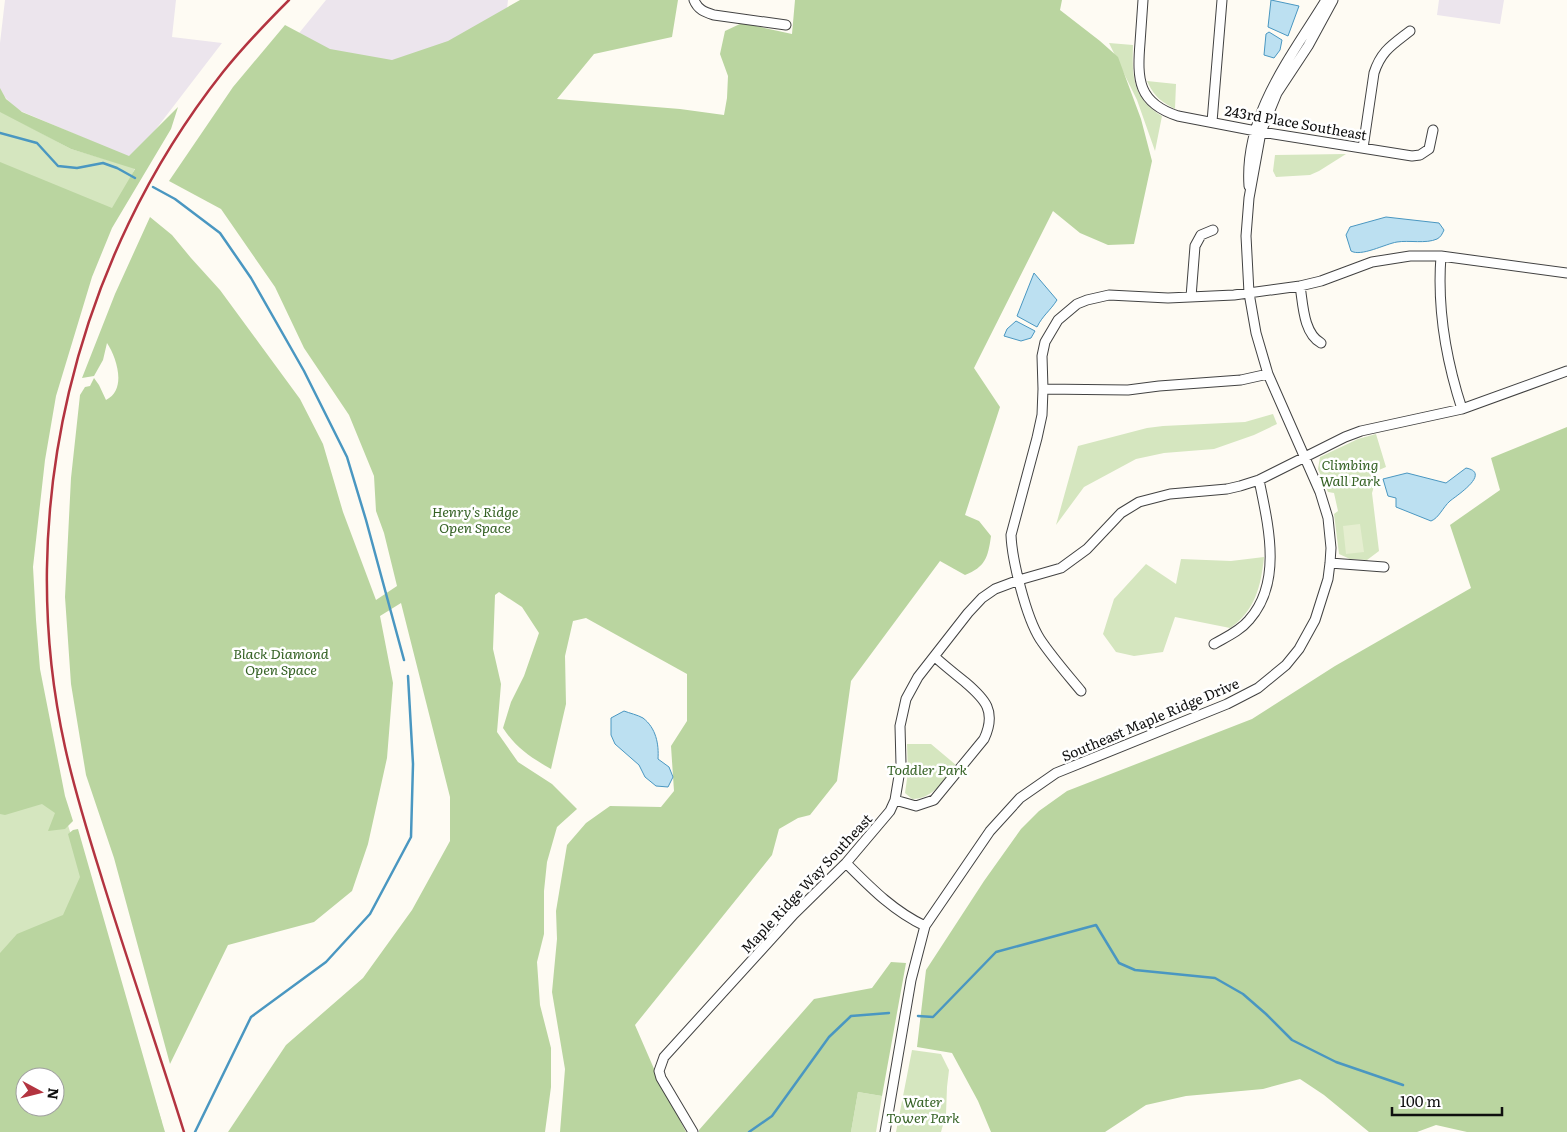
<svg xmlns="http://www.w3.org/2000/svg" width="1567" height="1132" font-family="Literata,serif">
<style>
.industrial{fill:#ece5ed}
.green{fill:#d5e6bf;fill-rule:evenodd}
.forest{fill:#bad5a0;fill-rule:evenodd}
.pitch{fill:#e5eed0}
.water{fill:#bce0f1;stroke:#4a97c1}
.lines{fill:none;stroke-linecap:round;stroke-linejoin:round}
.stream{stroke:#4a97c1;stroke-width:2.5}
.minor-casing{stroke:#424242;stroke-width:11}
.minor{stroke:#fff;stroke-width:9}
.rail{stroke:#b33440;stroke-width:2.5}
.labels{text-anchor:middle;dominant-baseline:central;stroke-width:5;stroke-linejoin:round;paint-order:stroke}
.street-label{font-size:14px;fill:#0f0f0f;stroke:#fff}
.park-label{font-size:14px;font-style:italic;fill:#356225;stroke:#fff}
</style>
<rect width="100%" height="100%" fill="#fefbf3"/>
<path class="industrial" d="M5,0H176L172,37L222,43L133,159L16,109L4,96L0,89V43Z
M326,0H508L498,91L282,54Z
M1439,0H1504L1500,24L1437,15Z"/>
<path class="green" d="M1109,43L1133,45C1132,76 1132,98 1162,116L1155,151L1137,100Z
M1147,81L1176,84L1175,109C1160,101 1154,96 1147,81Z
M0,111L71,149L135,168L114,216L62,352L31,539L33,642L60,800L162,1122L0,1132ZM25,1077H55V1107H25Z
M1346,154L1319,171L1310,175L1276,177L1273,171L1275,155Z
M1273,414L1277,424L1254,435L1214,449L1164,453L1136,459L1084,487L1056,525L1078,446L1147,428L1163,426L1245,422Z
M1376,434L1386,467L1379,470L1372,493L1379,551L1367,560L1350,559L1339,554L1334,514L1338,511L1334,493L1328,492L1318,469L1320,457L1358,439Z
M1264,557C1261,586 1255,611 1230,628L1175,617L1163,652L1134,656L1116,652L1103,634L1114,599L1146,564L1176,584L1181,559L1231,561Z
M907,744H931L956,765C943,781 933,799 912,799L905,793L908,772Z
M912,1050L941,1054L949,1070L947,1087L946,1114L941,1132H896Z
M858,1092L882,1096L876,1132H851Z"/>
<path class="forest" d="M520,0H678L672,37L594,54L557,99L680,109L724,115L727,98L728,76L720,54L725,31L742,23L792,34L795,0H1062L1060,10L1100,41L1118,57L1141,119L1152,161L1134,244L1108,245L1080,233L1053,211L974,368L1000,407L965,515L979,521L991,536C988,558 985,567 965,575L940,561L851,681L837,781L810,815L798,818L779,829L772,855L635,1025L658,1078L686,1132H560L565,1069L552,992L557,939L556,911L567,845L586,823L610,806L661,807L674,791L671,746L687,721V674L586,618L573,621L565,656L566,704L551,769C530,757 516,748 503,728L511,702L524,676L539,633L522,607L499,592L495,595L493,649L501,684L497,732L518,762L552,784L577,809L557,827L547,862L544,891V934L537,962L540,1005L551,1048V1087L545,1132H228L286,1045L363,978L412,910L450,841V797L401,603L380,616L393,683L387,758L368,844L352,891L314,922L228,945L170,1064L114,858L86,775L71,684L65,597L71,478L80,395L85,387L90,386L94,378L99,385L106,400C127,390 117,358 107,343L103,360L94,376L82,378L115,294L150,217L172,235L191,258L220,290L300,399L323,444L343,512L376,600L397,586L384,533L376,511L374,476L349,415L304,348L275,287L221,209L169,181L233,87L285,25L330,49L392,60L448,41Z
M0,88L6,99L22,112L129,156L178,107L171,129L112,228L92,277L56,396L45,460L33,567L36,620L40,669L65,796L73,821L65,829L48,831L55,813L42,804L5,815L0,814V162L112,208L135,169L71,149L0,112Z
M1567,427V1132H1467L1436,1125L1417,1132H1369L1324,1095L1300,1079L1263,1089L1186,1096L1146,1105L1105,1132H991L978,1101L952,1053L917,1047L926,970L984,881L1021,829L1039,811L1067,791L1252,719L1335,666L1471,588L1450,525L1500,490L1491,458Z
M78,829L162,1122L165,1132H0V953L17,934L63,915L80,877L68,834L73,830ZM25,1077H55V1107H25Z
M891,962L906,963L882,1096L858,1092L851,1132H699V1130L814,999L872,988Z"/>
<path class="pitch" d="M1360,524L1364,552L1346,554L1343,526Z"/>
<path class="water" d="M1271,0L1299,6L1288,36L1268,27Z
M1269,32L1282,40L1280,50L1274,58L1264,55L1266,34Z
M1386,217L1439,223L1444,230C1442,234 1441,237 1437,239C1426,244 1409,240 1397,242C1385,244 1361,257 1351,251L1346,235L1350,227Z
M1034,273L1057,300C1050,311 1043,315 1037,327L1017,316Z
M1016,321L1035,331L1031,338L1021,341L1004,336L1007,329Z
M1466,468C1492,473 1456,496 1450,501C1443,507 1439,518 1431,521L1396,507V498L1388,496L1383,479L1407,473L1446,483Z
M624,711C629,713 638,715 643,718C656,728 659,744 658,759L669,767L673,777L668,787L656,786L645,777L639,765L615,744L611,735V718Z"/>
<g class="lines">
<path class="stream" d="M0,133L37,143L58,166L77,168L103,163L117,168L135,178
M153,187L175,199L220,233L251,278L304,371L347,457L366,520L404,660
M918,1016L933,1017L996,952L1096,925L1119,963L1135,970L1215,978L1243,994L1266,1014L1292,1040L1336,1062L1403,1085
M195,1132L251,1017L326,962L370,914L411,837L413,764L408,676
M749,1132L772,1116L829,1037L851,1016L889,1013"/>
<g class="minor-casing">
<path id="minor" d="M694,0C698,10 705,12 714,15L786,25
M1143,0C1142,14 1141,28 1140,43C1137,80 1138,103 1178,116L1261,132L1412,156L1420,155L1429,149L1433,130
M1212,122L1222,0
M1363,148L1374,73C1381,51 1392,45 1410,31
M1249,186C1244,115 1291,57 1326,0
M1441,256C1437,308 1446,360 1462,409
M1300,286C1303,303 1303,333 1321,343
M1191,297L1195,246L1201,235L1213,230
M1043,389L1128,390L1159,386L1241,380L1268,374
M1330,563L1384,567
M1214,644C1226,637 1240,631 1249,620C1283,582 1268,524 1259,480
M1081,691C1067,674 1052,657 1040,639C1026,617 1012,560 1011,535L1037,438L1042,415L1043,389L1042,356L1045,342L1058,320L1077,304L1087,300L1109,295L1168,298L1234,295L1300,286L1321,281L1372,262L1410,256H1441L1567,273
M895,800L916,806L934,800L984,739C997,711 985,699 965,682C955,674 945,666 935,657
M846,863C870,887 893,911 925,926
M693,1132L661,1078L659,1071L664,1057L794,914L846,863L890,811L895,800L901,764L900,726L906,699L918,677L968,613L982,598L995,589L1019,580L1061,568L1087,549L1121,513L1139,502L1170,494L1227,489L1240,486L1259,480L1345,437L1361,431L1462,409L1567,371
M885,1132L911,980L925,926L990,831L1020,798L1056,773L1227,704L1258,688L1286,665L1299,649L1315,620L1328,579L1330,563L1331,548L1328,518L1320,492L1268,374L1256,333L1249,293L1246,236L1249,198L1261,132L1277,93L1308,46L1333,0"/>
</g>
<use href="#minor" class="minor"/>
<path class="rail" d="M184,1132C158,1049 129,966 103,882C89,837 75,793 65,747C13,513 75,259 223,72C243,47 266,23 289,0"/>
</g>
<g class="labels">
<g class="street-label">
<text transform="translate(1296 122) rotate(10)">243rd Place Southeast</text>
<text transform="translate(1150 719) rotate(-23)">Southeast Maple Ridge Drive</text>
<text transform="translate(806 883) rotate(-47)">Maple Ridge Way Southeast</text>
</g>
<g class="park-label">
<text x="1350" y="464">Climbing<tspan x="1350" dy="16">Wall Park</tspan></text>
<text x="475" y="511">Henry's Ridge<tspan x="475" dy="16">Open Space</tspan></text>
<text x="281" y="653">Black Diamond<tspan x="281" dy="16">Open Space</tspan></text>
<text x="927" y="769">Toddler Park</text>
<text x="923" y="1101">Water<tspan x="923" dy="16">Tower Park</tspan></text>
</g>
</g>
<g transform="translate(40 1092) rotate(97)"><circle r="24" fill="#ffffff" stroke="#9f9f9f"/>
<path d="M0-4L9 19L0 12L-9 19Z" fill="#b33440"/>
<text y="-8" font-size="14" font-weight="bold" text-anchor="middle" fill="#0f0f0f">N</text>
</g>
<path d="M1392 1107v8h110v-8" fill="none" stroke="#0f0f0f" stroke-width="2.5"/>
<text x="1400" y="1107" font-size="15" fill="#0f0f0f" stroke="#ffffff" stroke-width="4" paint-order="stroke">100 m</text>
</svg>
